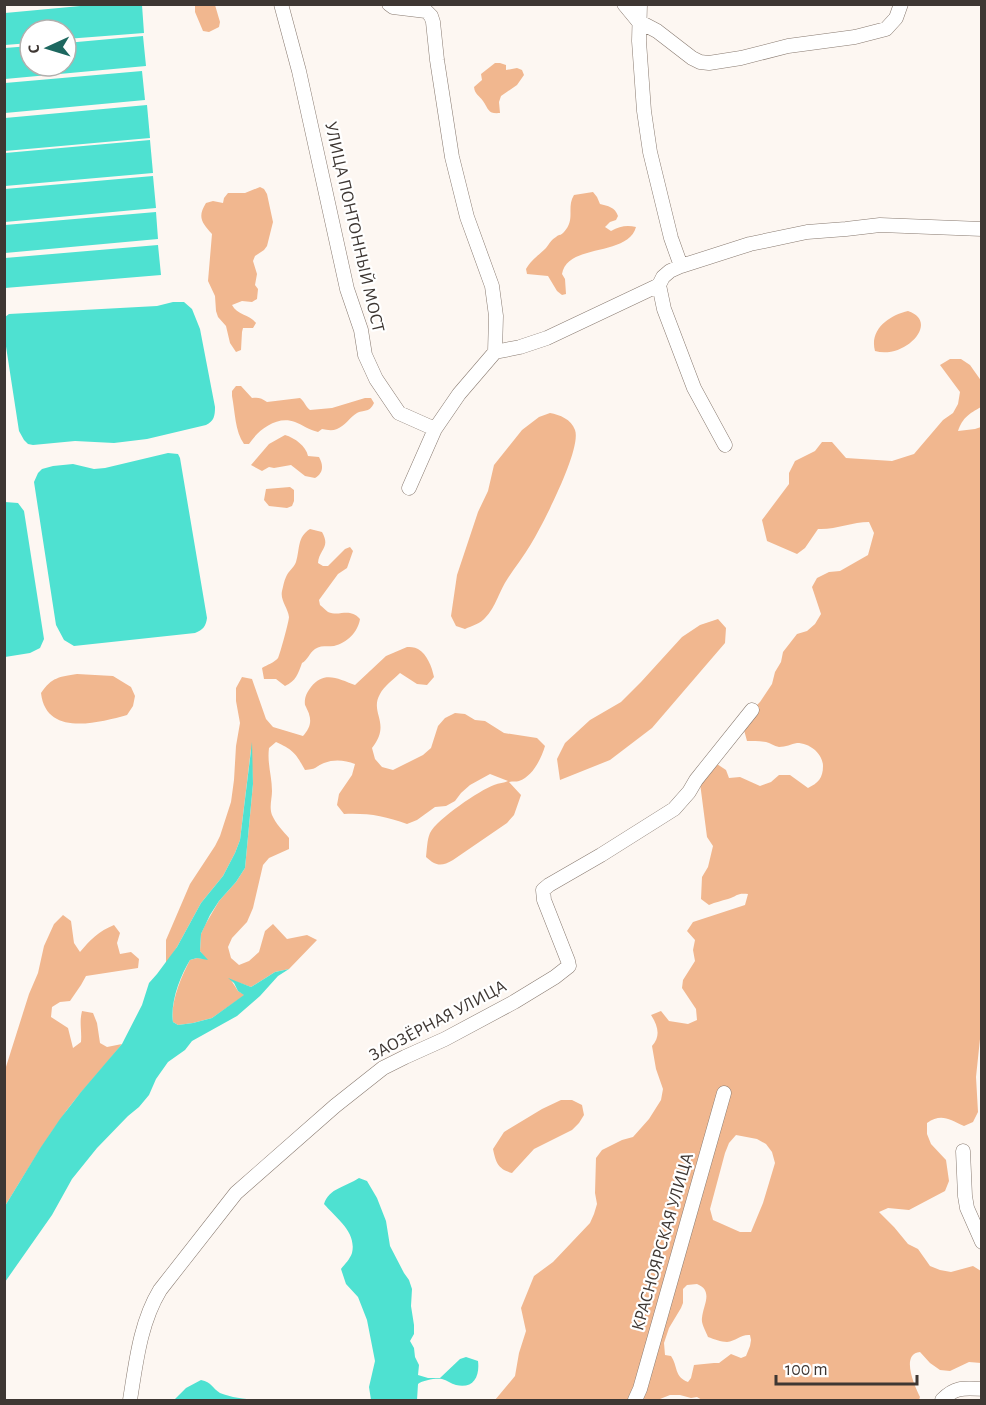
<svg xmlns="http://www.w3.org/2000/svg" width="986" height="1405" font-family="'Alegreya Sans',sans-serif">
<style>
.green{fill:#f1b78f;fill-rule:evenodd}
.water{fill:#4ee1d1}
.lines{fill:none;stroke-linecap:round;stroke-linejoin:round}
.minor-casing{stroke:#887a70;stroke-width:15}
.minor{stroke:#fff;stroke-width:14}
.labels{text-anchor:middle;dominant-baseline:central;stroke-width:4.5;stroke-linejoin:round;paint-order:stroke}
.street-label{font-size:18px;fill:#3e3733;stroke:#fff}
</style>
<rect width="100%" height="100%" fill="#fdf7f2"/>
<path class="green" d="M195,5H215L220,22L219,27L209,32L203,31L195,12Z
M495,63H500L506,65V70L517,68L522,70L524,75L517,85L501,96L499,102L500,113C488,114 489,110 483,101C479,95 475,95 474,87L482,80L481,74Z
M260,187L264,189L267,194L273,222L267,246L264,250L255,256L253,261L257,274L255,285L258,289L257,299L252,302L242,301L232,305C237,315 249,314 256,323L253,328H243L242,332L241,350L236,352L230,343L226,326L218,317L216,311L215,296L208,281L212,234C202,223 197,217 206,203L213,201L223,203L224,198L228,193H245Z
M593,192L597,197L600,204C608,206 615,207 618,216L616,220L610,222L605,227L611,231C620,226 627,225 636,227C628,257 567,243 562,274L565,279L566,294L562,295L557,291L548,276L527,274L526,269C532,259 538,256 546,248C549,244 552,239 556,237C561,233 559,237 564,232C576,219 566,208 574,195Z
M908,311C941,322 904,360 875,351C869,329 890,315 908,311Z
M950,359H961L970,365L982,382L981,407C969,414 963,417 958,431L975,429L981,427L982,1020L976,1077L978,1112L973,1122L964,1126C949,1119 941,1113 927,1123V1134L931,1144L946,1160L949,1181L945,1191L909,1210L888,1208L879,1212L894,1227L908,1244L918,1249L930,1266L940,1270L951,1272L973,1266L981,1271V1363L969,1362L950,1371L940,1370L930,1363L920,1352C900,1354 915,1387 920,1397L919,1400H702L697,1397L691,1398L680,1395H670L660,1399L659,1400H495L515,1376L519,1353L526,1331L521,1308L534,1276L553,1262L590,1223L594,1214L597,1204L595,1193L596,1158L602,1150L622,1140L633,1137L649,1119L661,1100L663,1089L656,1069L652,1046C661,1036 658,1026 651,1015L661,1011L669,1021L688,1024L697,1020L696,1009L682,988L683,980L695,961L693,950L695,940L687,931L693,922L745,905L748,894C736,893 738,896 728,899C721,901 716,902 709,905L701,899L702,877L708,867L713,846L707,837L700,783L717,764L726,770L729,778L740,777L760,786L771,782L779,775H790L808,788C818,783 823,778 823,766C823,754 810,743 797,743C791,744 786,747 779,747C774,746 770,743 766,742C760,741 753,741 747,741L744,730L752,710L760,702L772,684L775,672L781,662L783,652L797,634L807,631L815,624L821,614L812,587L817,578L829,572L840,571L868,555L874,533L869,522C852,522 835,530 818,529L805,548L797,554L767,541L762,520L789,484V473L795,461L815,451L822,442H832L846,458L892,461L914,454L943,420L953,413L958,404L960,392L940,365ZM736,1135L757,1139L766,1144L772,1152L775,1163L763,1203L751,1232H740L713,1220L710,1209L725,1153L729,1143ZM697,1284C714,1291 703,1305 702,1318C701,1324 706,1331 708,1337C714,1339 721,1342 727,1342C736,1341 741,1334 750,1335L751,1340L750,1346L746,1356L741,1358L731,1354L719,1363H714L694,1365L691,1378L688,1382C674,1377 678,1366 671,1356L665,1355L664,1343L669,1328L681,1308L683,1303V1289L687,1285Z
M236,386H241L252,398C258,397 262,398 267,402L300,398C305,402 305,406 310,410L332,408L365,398H371L374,403C369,413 366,409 357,413C350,417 345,426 337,429C332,431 327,430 322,429L318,432C309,430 303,425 295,422C277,415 258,430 249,444H244C235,432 235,411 232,396V391Z
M550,413C560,415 571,419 575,430C582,449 542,526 531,544C524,556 515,567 508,578C499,591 496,607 485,618C481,623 472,626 465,629L456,626L451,616L457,575L478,512L488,491L494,465L522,430L539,417Z
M285,435C295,438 306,446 308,456L319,457C324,466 323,473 315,478L305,476L291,465L274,468L269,467L262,471L251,465L269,444Z
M290,487L294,490V501L292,506L287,508L269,506L264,500L266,489Z
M310,529L322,532C331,548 319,549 318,563L323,566H328L345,549L350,547L353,551L347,568L338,574L319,600L320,605C323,607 325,610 328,612C340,617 349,607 360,619C358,632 347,643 334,646C327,647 321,645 315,649C309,653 308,660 302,663C298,674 296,681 285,686L276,679H264L262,668C267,665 275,662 278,658C280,654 289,621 289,617C288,608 280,600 282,591C283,587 284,581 286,577C288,571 294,568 296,562C300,549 297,537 310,529Z
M718,619L726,628L725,643L652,728L610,760L560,780L557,759L565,743L590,720L621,702L641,682L682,637L700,625Z
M407,647C410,647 414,647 418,649C427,654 432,667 434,677L427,685L417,684L400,673C394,679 384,686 380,694C369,713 392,723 372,748L375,759L382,767L393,770L423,755L431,748L438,726L445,718L455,713L465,714L475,720L485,721L504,733L537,738L545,746C541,759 533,776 519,781C516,782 513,781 509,782L521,795L514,815L507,823L453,860C441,867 436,866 426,857C427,849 427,840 430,833C437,819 480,790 494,785C499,783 504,783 508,781L490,774L470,785L461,793L455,801L446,806L435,807L417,820L407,824C385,816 368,813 344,814L337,805L339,794L352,775L355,764C345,760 334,759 324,763C314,767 318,769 305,770C296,754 294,750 276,742L269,748C267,764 272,776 272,791C272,799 269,807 272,815C276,824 283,831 289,838V849L269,858L263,865L253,908L247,922L232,938L228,947L231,958L239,965L249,961L259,952L265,931L273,924L287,939L307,935L317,940L289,969L275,972L251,987L231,980L238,991L245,995L212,1018L193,1023L178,1025L173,1022C170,1003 181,977 190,960L197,958L206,959L200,951L201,934L205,925L219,901L236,882L245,868L253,784L251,749L240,840L235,853L223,876L201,903L177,947L166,964V940L190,884L215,846L220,836L231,802L234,780L236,746L240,723L236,701V688L242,677L252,679L266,719L273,727L303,736C309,729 312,723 309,714C309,713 305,705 305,705C304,698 307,692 311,687C324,670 339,679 355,685L386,656Z
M77,674L113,676L131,687L135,696L133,706L127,715C98,723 46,737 41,693C52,677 59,677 77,674Z
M63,915L71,921L74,943L80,952C90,940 99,931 114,925L120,933L117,943L120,954L131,952L139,959L138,968L86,976L81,985L70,1001L60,1002L52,1007L51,1017L68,1028L73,1048L81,1042C82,1030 79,1023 82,1011L93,1013L97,1023L100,1043L107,1047L122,1044C102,1070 78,1093 60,1120C40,1148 23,1177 5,1206V1070L29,994L38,973L44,946L54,924Z
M561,1100H572L582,1105L584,1115L579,1123L572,1130L534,1149L512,1173C498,1169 496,1163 493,1149L504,1132L542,1109Z"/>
<path class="water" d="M102,4L142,5L144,33L66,39V30H30V43L5,45V13Z
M143,36L146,66L5,79V48L30,46V66H66V43Z
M142,71L145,100L5,113V83Z
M147,105L150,138L5,151V118Z
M150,140L153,173L5,186V153Z
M153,176L156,208L5,222V189Z
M156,212L158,239L5,253V225Z
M158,245L161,275L5,288V258Z
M173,302H184L192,309L200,329L215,407C215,416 214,421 206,425L147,439L114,443L75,441L33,445L28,444L24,440L19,431L5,340V317L9,314L157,306Z
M168,453L178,454L180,458L207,618C206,626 203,630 195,633L74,646L64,640L56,625L34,482L38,473L42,469L53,466L73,464L94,469L105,468Z
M5,502L18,503L24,511L44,639L40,648L30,653L5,657Z
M252,742L253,784L245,868L236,882L219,901L210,915L201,934L200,951L208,960L197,958L190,960C180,976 170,1003 173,1022L178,1025L193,1023L212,1018L244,995L238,991L234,983L228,978L251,987L275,972L289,969L278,976L260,996L237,1016L192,1041L185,1050L168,1062L156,1079L149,1095L139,1107L128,1116L97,1148L72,1179L52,1215L5,1282V1206L41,1147L60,1119L81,1092L122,1044L142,1005L149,983L157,974L177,947L201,903L223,876L235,853L240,840Z
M359,1178L367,1181L377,1198L386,1221L390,1246L404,1273L409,1280L412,1289L411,1306L414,1325V1334L410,1341L414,1348L415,1357L419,1365L418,1375L428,1378H440L460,1359L466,1357L478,1361C480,1377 473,1389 456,1385C451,1384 447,1380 442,1379C436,1378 423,1380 418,1384L417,1400H371L369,1387L375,1361L367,1320L358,1297L346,1284L341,1269C345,1264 350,1259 352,1253C357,1232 336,1218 324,1204C329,1188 346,1187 359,1178Z
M201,1380C212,1382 212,1388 220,1393C232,1398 246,1399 259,1400H174L186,1388Z"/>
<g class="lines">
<g class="minor-casing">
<path id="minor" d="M281,4L299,71L347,289L361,330L365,355L376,379L399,413L435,429
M389,4L393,7L426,11L431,16L433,22L437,60L452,157L467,217L492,286L496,316L495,352
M624,4L638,21L657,31L692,58L700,62L709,63L741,58L788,46L855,37L886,29L896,18L901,4
M640,4L639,41L644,111L650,152L671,238L681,266
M659,285L664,309L694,388L725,445
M409,488L435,429L459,394L495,352L520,347L547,338L655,287L659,285L663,277L670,271L681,266L750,244L807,232L846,229L880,225L982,229
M963,1151L965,1196L967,1208L982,1242
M130,1400C136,1363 140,1323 160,1290L236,1193L335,1106L383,1068L405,1057L445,1039L514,1002L555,977L569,966L568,961L544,900L543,890L549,885L601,855L674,809L689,792L696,780L752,710
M635,1400L640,1389L724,1093
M942,1400C955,1387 963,1388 982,1389"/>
</g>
<use href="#minor" class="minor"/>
</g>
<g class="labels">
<g class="street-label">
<text transform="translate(354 227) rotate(77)">УЛИЦА ПОНТОННЫЙ МОСТ</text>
<text transform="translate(438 1021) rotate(-28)">ЗАОЗЁРНАЯ УЛИЦА</text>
<text transform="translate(663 1242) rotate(-74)">КРАСНОЯРСКАЯ УЛИЦА</text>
</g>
</g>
<rect width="986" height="1405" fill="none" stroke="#3e3733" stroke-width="12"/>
<g transform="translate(48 48) rotate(266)"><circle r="28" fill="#ffffff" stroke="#b2afad" stroke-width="1.5"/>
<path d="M0-4.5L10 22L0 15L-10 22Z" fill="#1d675f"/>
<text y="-9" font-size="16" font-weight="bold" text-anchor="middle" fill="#3e3733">С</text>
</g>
<path d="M776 1375v9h141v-9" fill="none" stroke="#3e3733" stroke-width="3"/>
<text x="785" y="1375" font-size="18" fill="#3e3733" stroke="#ffffff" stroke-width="4.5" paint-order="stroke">100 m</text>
</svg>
